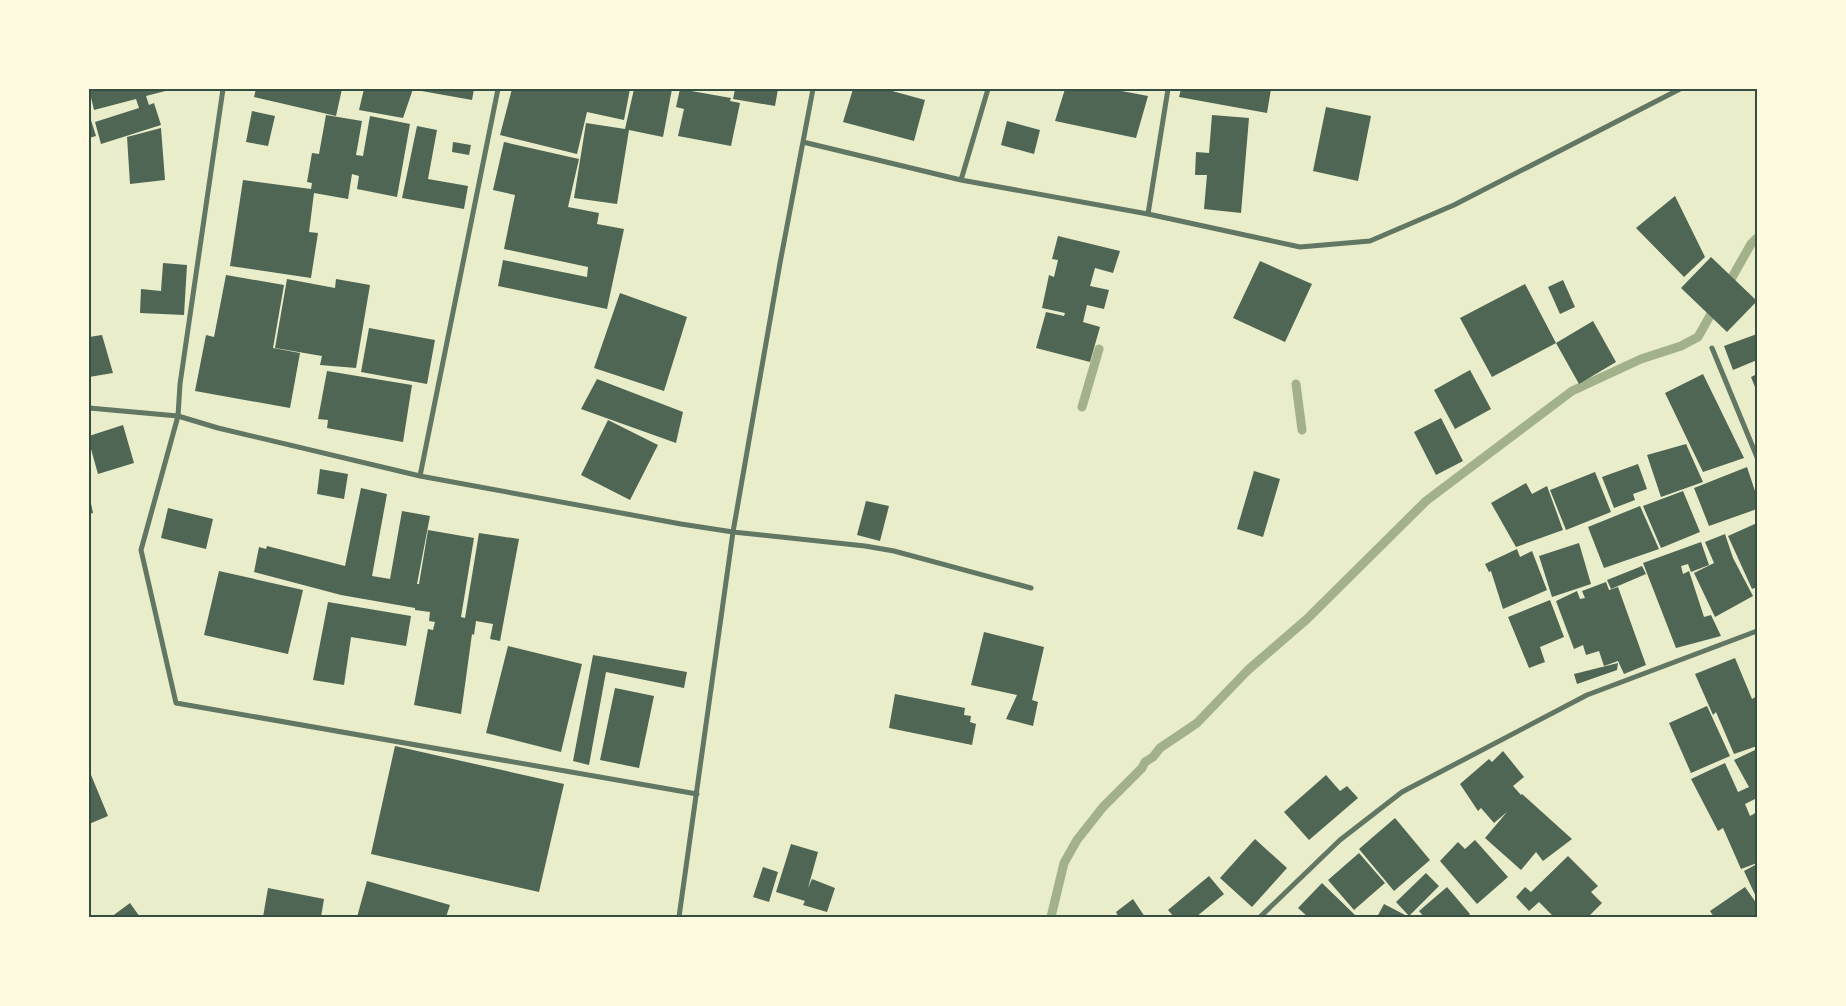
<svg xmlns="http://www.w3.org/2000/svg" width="1846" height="1006" font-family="Spectral,serif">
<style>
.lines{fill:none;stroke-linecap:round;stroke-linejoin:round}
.stream{stroke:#a3b18a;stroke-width:9}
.building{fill:#4f6655}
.minor{stroke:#617663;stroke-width:5}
.neatline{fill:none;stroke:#344e41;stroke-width:2}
</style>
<rect width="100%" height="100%" fill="#e9edc9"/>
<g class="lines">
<path class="stream" d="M1726,288L1751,244L1757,238
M1296,384L1302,430
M1082,407L1099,349
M1051,917L1064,863L1077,840L1103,807L1142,768L1145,762L1153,757L1160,748L1197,723L1248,670L1307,619L1426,501L1572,391L1641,359L1681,346L1698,337L1716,305"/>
</g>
<path class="building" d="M89,89H173L146,96L149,105L154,103L161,125L101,144L95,122L139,108L136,99L94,110Z
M256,89H342L336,116L254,97Z
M364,89H413L403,118L359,110Z
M417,89H474L472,100L416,90Z
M512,89H630L624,120L587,112L577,154L500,135Z
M634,89H672L663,137L629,130L617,204L574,198L586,123L625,129Z
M680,89L731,98L730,101L740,103L731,146L678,136L684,109L676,107Z
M735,89H778L775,106L733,99Z
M853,89H885L925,100L914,141L843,122Z
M1065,89H1111L1148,96L1136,138L1055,121Z
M1181,89H1271L1267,113L1179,97Z
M1326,107L1371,116L1358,181L1313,171Z
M252,111L275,116L268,146L246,142Z
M89,114L96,136L89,138Z
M326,115L362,121L356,155L363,156L370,116L410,124L397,197L357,189L359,176L352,174L348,199L314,193L309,232L318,233L311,278L230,266L243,180L311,189L312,183L307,182L312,153L319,154Z
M1212,115L1249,118L1241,213L1204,209L1207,175H1195L1196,152L1209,153Z
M1007,121L1040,130L1034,154L1001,145Z
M417,126L437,130L428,179L468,186L464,209L402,198Z
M161,128L165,180L130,184L127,137Z
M453,142L471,145L469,155L452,152Z
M504,142L579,159L568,207L599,213L597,224L624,229L607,309L498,286L503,260L587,277L588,267L504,249L515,195L493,190Z
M1675,196L1705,257L1684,277L1636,228Z
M1058,236L1120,251L1113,273L1095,268L1090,286L1109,290L1104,309L1087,305L1083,322L1100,327L1090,362L1036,348L1046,312L1064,316L1065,313L1042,308L1049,275L1054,277L1058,260L1052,259Z
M1711,257L1757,301L1727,332L1681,288Z
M1260,261L1312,284L1285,342L1233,318Z
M163,263L187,265L184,315L140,313L141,289L161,291Z
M226,275L284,285L273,348L300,353L290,408L195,391L206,335L214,337Z
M287,279L335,288L336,279L370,285L356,368L320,365L322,356L275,348Z
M1563,280L1575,307L1560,314L1548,287Z
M1525,284L1556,343L1492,377L1460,318Z
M620,293L687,317L664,391L594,368Z
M1593,321L1616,362L1579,384L1556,343Z
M369,328L435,340L427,384L361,372Z
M1757,334V360L1733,370L1724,346Z
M102,335L113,373L89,377V337Z
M1470,370L1491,409L1455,429L1434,390Z
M327,371L412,385L403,442L327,428L328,420L318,419Z
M1703,374L1744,458L1703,472L1665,393Z
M1757,374V392L1751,377Z
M597,379L683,412L676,443L581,409Z
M1441,418L1463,461L1436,475L1414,432Z
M608,420L658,445L630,500L581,475Z
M123,425L134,463L98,474L89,442V436Z
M1686,444L1703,482L1661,497L1647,455Z
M1638,464L1647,489L1633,494L1635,500L1614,508L1602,477Z
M1747,467L1757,497V509L1709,526L1694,488Z
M320,469L348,474L344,499L317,494Z
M1254,471L1280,479L1263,537L1237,529Z
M1595,472L1611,512L1566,530L1550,490Z
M1526,483L1532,494L1547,486L1563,530L1516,547L1491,503Z
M361,488L387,494L372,576L390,579L402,511L430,516L417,584H419L428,530L474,538L461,617L465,618L479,533L519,539L500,641L490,639L493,624L476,621L474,635L472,634L461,714L414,705L428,629L433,630L435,622L429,621L430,612L415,610V608L341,595L254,572L259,547L266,549L267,546L345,566Z
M1683,491L1700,532L1661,548L1643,506Z
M89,494L93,513L89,514Z
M866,501L889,506L880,541L857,535Z
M1640,506L1659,549L1604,568L1588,527Z
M168,508L213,519L206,549L161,538Z
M1757,523V587L1752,589L1728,536Z
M1725,534L1733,558L1753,596L1715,617L1694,573L1714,563L1705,542Z
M1701,542L1709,565L1691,572L1688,564L1681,566L1683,574L1689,571L1704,617L1711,615L1721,636L1676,648L1643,563Z
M1579,543L1591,584L1552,597L1539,556Z
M1517,549L1520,557L1532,551L1547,590L1503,609L1491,571L1489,572L1485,564Z
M1642,566L1646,574L1611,589L1607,580Z
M219,571L303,590L288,654L204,635Z
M1606,582L1609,590L1618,587L1646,665L1624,674L1618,661L1604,666L1599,651L1586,655L1583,645L1574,649L1556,601L1577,591L1580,599L1585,598L1582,591Z
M1550,600L1564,637L1540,647L1545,662L1529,668L1508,617Z
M328,602L411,616L406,646L351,637L344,685L313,680Z
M984,632L1044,647L1032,700L1038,702L1033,726L1006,719L1017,695L971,685Z
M508,646L582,664L561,752L486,733Z
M593,655L687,672L684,688L606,672L589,765L573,761Z
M1735,658L1752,699L1757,696V746L1734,754L1716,712L1713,715L1695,674Z
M1618,663L1617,670L1577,684L1574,674Z
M615,688L654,696L639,768L600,760Z
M895,694L965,708L964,715L971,716L970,722L976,724L972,745L889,728Z
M1707,706L1730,756L1691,773L1669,723Z
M395,746L564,784L539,892L371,854Z
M1757,749V803L1755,799L1745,804L1750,816L1757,812V863L1741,869L1723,828L1718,831L1691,779L1725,763L1738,792L1749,787L1734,760Z
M1503,751L1524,777L1513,786L1521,795L1522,794L1572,839L1543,861L1536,852L1521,870L1485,838L1507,812L1494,823L1481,808L1478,811L1460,784L1489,759L1492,762Z
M89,770L108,816L89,824Z
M1326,775L1340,791L1347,786L1358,798L1309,840L1284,812Z
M1395,818L1430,860L1394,891L1359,849Z
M1255,839L1287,868L1252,907L1220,878Z
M1475,840L1508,877L1477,904L1440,861L1458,842L1465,849Z
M791,844L818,852L808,888L812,879L835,888L827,912L803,905L805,901L776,892Z
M1359,853L1385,883L1354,910L1328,880Z
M1568,856L1598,886L1591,892L1602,903L1588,917H1554L1539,902L1529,911L1516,897L1525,887L1531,892Z
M1757,864V899L1744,871Z
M763,867L778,872L769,902L753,897Z
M1426,873L1439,886L1409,916L1396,902Z
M1209,876L1224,894L1196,917H1174L1168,910Z
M367,881L450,905L446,917H357Z
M1322,883L1356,916L1354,917H1308L1298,908Z
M1447,887L1470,914L1467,917H1424L1419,911Z
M1745,887L1757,904V917H1714L1710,911Z
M268,888L324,899L321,917H263Z
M1133,899L1145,917H1116L1118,916L1116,912Z
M130,903L140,917H111Z
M1384,904L1407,916L1411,917H1377Z"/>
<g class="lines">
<path class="minor" d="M223,89L180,384L178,416L218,428L420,476L498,89
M803,142L961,180L1148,214L1300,247L1370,241L1454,205L1680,89
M961,180L988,89
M1148,214L1168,89
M1712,348L1757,457
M89,408L178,416L141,550L176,703L697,794
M420,476L681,524L733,532L865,546L894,551L1031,588
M679,917L733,532L780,263L813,89
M1260,917L1340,840L1402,792L1587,695L1757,631"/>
</g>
<rect width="1846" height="1006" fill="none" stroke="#fefae0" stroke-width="180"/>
<rect x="90" y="90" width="1666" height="826" class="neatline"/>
</svg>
